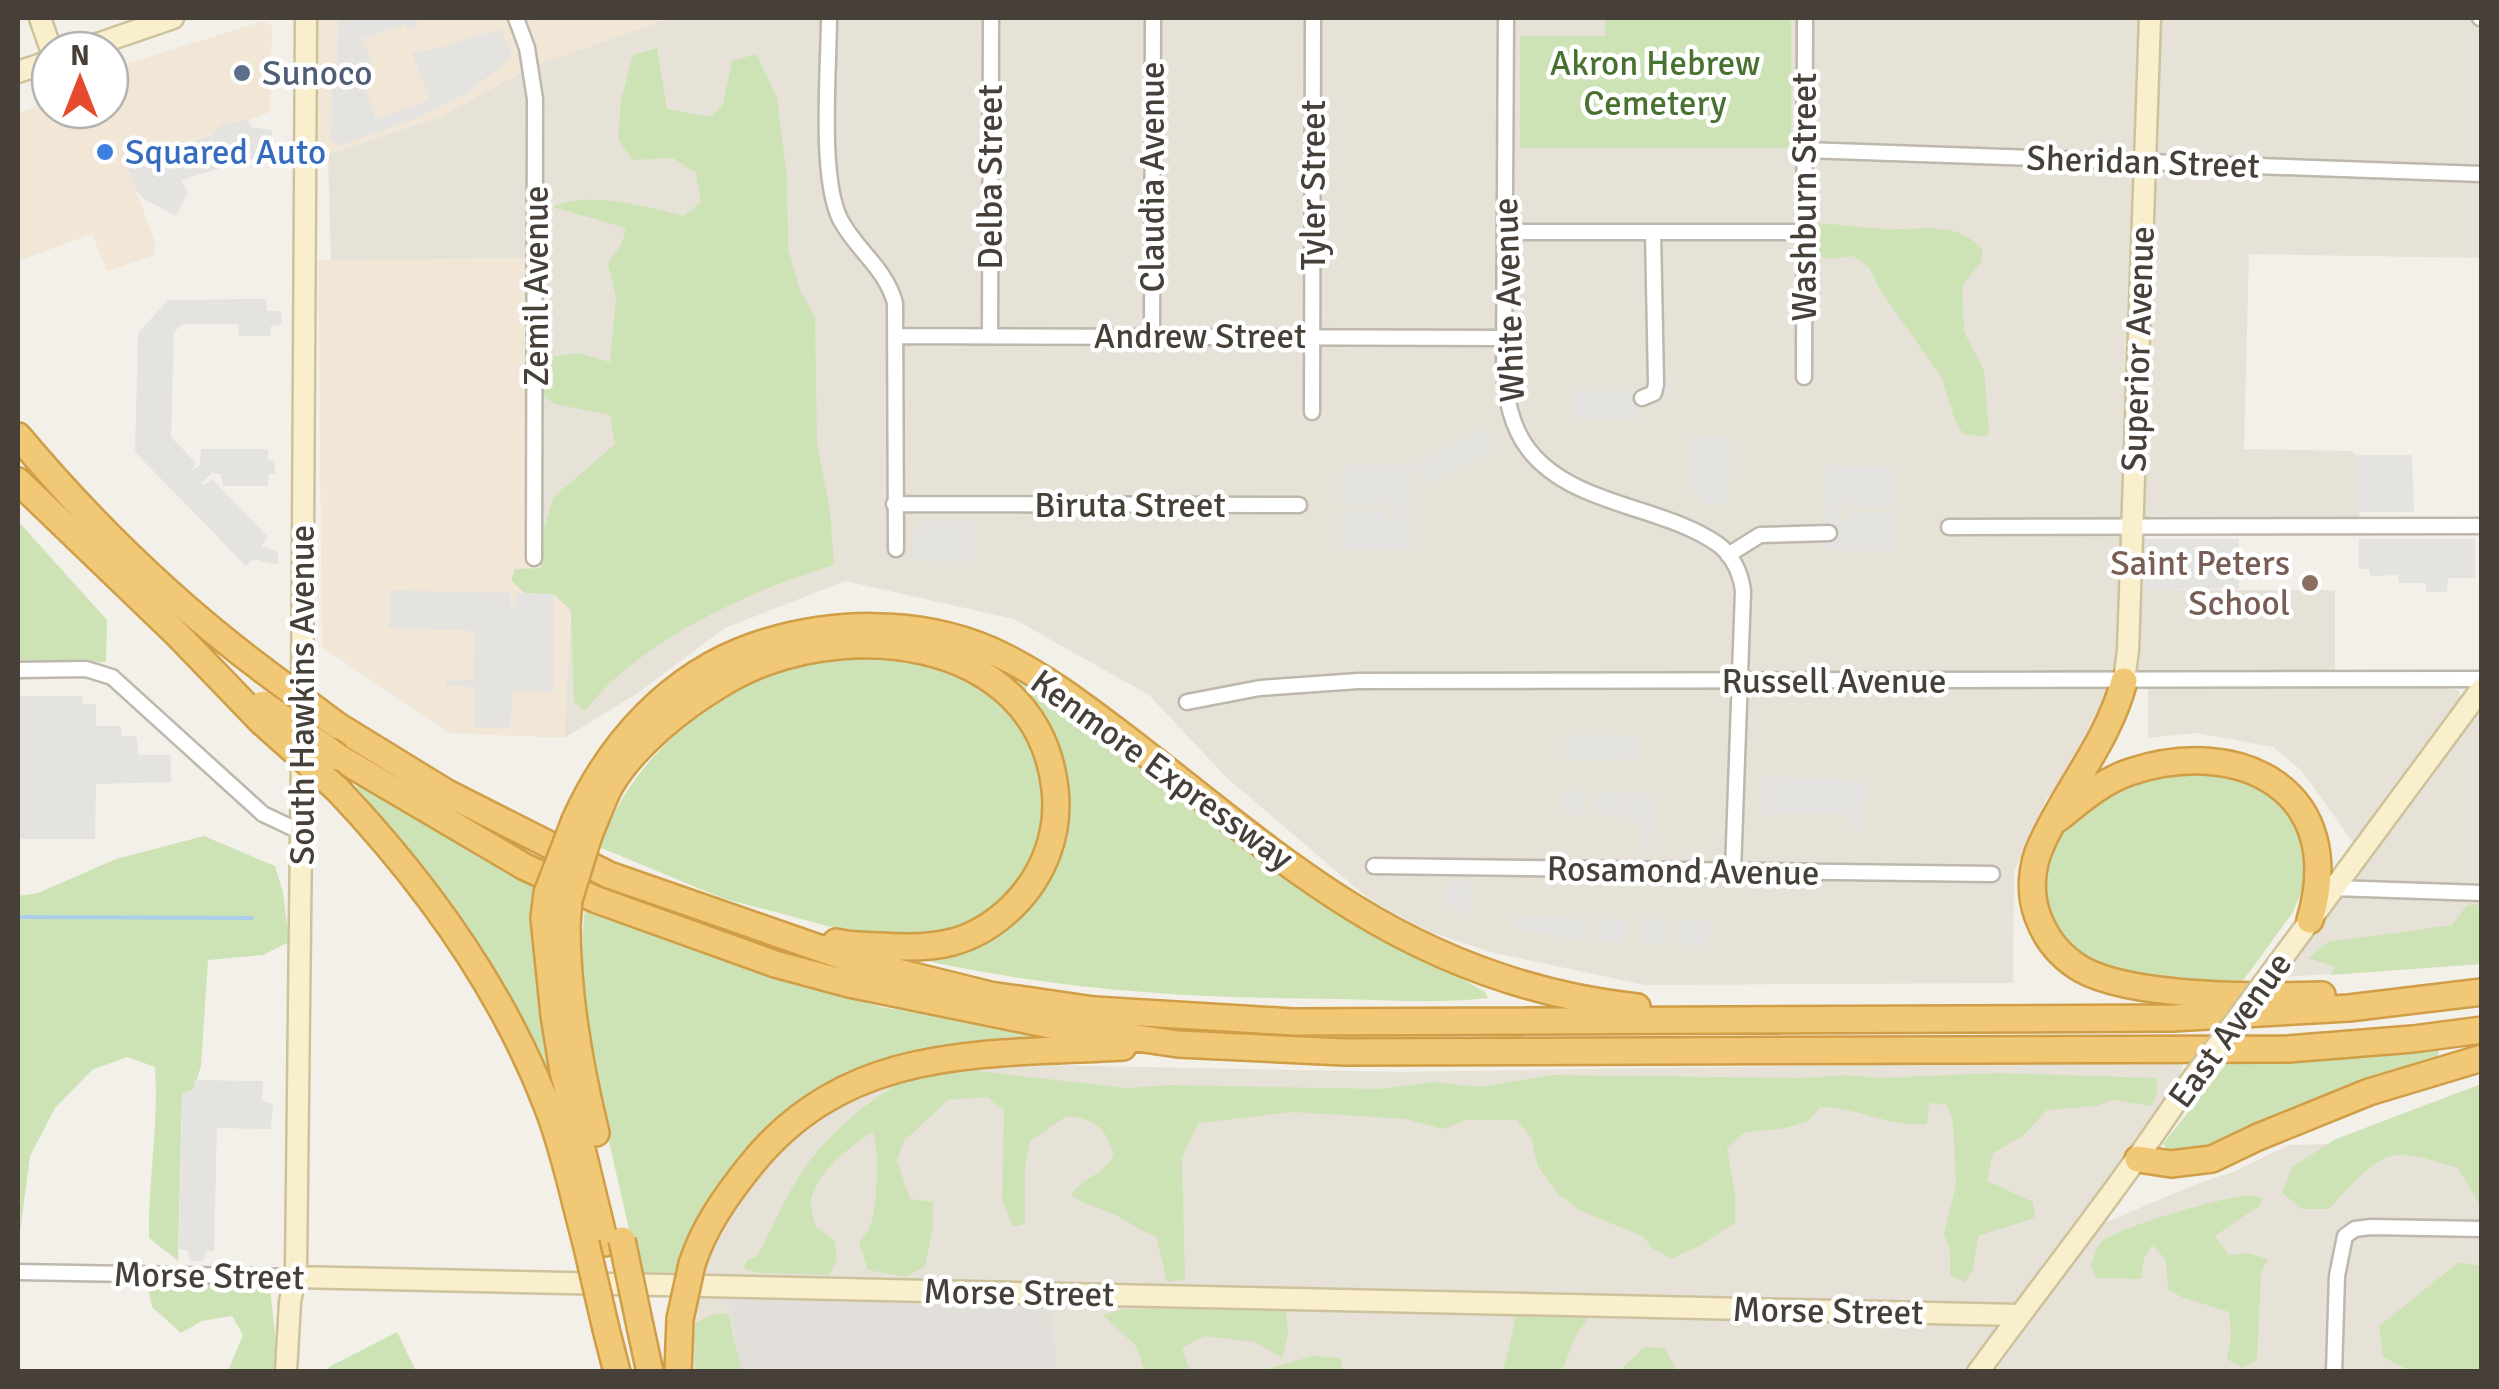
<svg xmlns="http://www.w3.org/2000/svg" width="2499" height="1389" font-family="Signika,sans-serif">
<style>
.residential{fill:#e6e2d7}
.commercial{fill:#f2e7d6}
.industrial{fill:#e2dfda}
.green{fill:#cee3b5}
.parking{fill:#e4e3e0}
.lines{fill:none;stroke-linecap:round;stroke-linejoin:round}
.stream{stroke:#abcfea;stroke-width:4}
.street-casing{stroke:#bdb7ac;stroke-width:19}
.secondary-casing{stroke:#cec29c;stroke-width:25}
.highway-casing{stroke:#cf9e46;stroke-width:30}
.street{stroke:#fff;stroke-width:14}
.secondary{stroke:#faefcc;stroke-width:20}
.highway{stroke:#f0c876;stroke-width:25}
.secondary-bridge-casing{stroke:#cec29c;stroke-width:25;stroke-linecap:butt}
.highway-bridge-casing{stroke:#cf9e46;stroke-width:30;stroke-linecap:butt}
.secondary-bridge{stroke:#faefcc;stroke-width:20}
.highway-bridge{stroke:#f0c876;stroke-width:25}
.service-dot{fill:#5c6f8a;stroke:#fff;stroke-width:4}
.shop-dot{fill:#3f7fe0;stroke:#fff;stroke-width:4}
.education-dot{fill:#8d6e63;stroke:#fff;stroke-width:4}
.labels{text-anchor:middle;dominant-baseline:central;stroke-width:9;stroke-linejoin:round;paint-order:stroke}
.park-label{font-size:35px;fill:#497230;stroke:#fff}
.service-label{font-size:35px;fill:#4e5e75;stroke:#fff;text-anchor:start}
.shop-label{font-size:35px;fill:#366cbe;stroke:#fff;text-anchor:start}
.street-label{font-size:35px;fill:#464038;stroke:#fff}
.education-label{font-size:35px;fill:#785e54;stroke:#fff;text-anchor:end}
</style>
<rect width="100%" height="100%" fill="#f3f0e9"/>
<path class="residential" d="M670,18H2481V258L2249,254L2244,449L2351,451L2356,455L2360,526L2131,527L2128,650L2084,766L2047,798L2014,872L2013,983L1645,985L1490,952L1428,931L1370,900L1226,777L1149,695L1014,619L845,581L725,628L638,693L564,738L571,611L553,594L534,558L531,67Z
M525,70L529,123L528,258L331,261L328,154L440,117Z
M2143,590H2335V674L2149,677L2137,672L2133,665L2138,591Z
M2148,685H2430L2458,690L2462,699L2354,844L2302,771L2273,747L2196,733L2148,738Z
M2481,688V964L2267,978Z
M2183,1060L2180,1078L1970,1371L685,1372L694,1301L705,1261L720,1229L761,1168L791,1136L832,1108L904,1075L991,1064L1398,1072Z
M2481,1140V1371L1978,1372L2078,1234L2199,1183L2233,1172L2289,1145Z"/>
<path class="commercial" d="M306,18H670L531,67L440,117L328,154L305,157Z
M263,21L272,26L270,112L127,165L156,245L153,256L107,271L92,234L18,261V113L40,105L50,97V110H110V69Z
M528,258L530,553L542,568L553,594L571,610L564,738L450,733L322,647L318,260Z"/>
<path class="industrial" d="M726,1292L1051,1302L1057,1371H742Z"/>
<path class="green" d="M1605,18H1791V148H1520V36H1605Z
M657,48L667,109L711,117L723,104L732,61L756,54L777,97L787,178L788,248L800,291L815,316L817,443L830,511L834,565C751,590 638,641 585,711L574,702L571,610L553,594L524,593L511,580L515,569L541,568V539L553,498L615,444L610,415L554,404L543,395L546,358L578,353L610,362L616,298L608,263L622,243L626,228L553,207C586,190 649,207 684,216L701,202L696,173L673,158L632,160L618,139L621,100L633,55Z
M1817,223C1839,224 1861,228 1883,229C1919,231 1955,219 1982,249V261L1962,286L1964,332L1984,370L1989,433L1984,437L1963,434L1954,418L1942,378L1880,290L1869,267L1853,256L1830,259L1815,255L1811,233Z
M18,521L107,620L106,662L18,664Z
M980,656L1016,672L1085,720L1371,932L1456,975L1485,992L1488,998C1438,1004 1386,1000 1336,999C1193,998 1067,991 927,961L928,957L982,945L1007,929L1046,887L1067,833L1070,806L1067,778L1053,732L1029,699Z
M856,657L915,661L964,674L993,692L1034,748L1043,775L1044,810L1038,851L1004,902L976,924L949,935H889L839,929L722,898L599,847C631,759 707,695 795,667C814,661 836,660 856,657Z
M2185,768L2264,784L2299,817L2309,874L2293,912L2237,989L2176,985L2093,965L2050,928L2040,869L2062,828L2119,784Z
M358,786L458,844L540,885L536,944L538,1001L555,1090C539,1057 525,1023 508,992C467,917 412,850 356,787Z
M204,836L275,866L283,892L289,942L263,955L208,960L201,1066L193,1091L182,1093L178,1261L149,1238C148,1180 159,1125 155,1067L127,1057L92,1070L55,1108L30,1156L18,1248V896L38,893L116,859Z
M2481,904V964L2330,975L2335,967L2308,958L2328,942L2452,925L2467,905Z
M585,908L761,973L881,1007L1051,1035L1050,1040C1004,1041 958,1041 913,1051C797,1076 710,1168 673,1277H642L635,1240L631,1239C609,1132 572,1017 585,908Z
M2439,1047L2438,1057C2409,1066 2377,1073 2349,1084C2289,1108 2234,1150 2169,1154L2163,1144L2230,1059Z
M977,1071L1127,1088L1171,1085L1380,1089L1434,1082L1481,1087L1551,1075L1801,1078L1847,1075L1879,1078L1996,1073L2157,1078V1094L2152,1106L2114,1100L2096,1106L2047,1110L2023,1136L1993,1153L1987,1181L2033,1202L2035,1218L1978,1236L1973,1270L1965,1282L1950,1276V1250L1944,1233L1956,1185L1953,1121L1947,1105L1929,1103L1927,1124C1892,1128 1856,1107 1820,1107L1809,1121L1781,1129L1745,1132L1727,1148L1735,1194V1223L1701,1245L1671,1259L1652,1248L1644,1237L1583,1212L1558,1194L1538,1167L1531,1137L1516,1120H1467L1443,1129L1405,1119L1293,1112L1199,1123L1182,1157L1185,1279L1167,1282L1156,1236C1141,1232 1132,1224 1118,1216C1101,1207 1088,1208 1071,1195C1086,1175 1101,1177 1114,1155C1106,1128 1095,1119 1067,1116L1030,1141L1025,1167V1224L1013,1227L1002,1198L1004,1110L988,1097L948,1100L904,1141L897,1160L910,1199L933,1202V1228L925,1266L906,1277L868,1270L859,1242C863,1238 867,1234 869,1229C877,1211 881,1148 872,1132C852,1146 819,1170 812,1196C809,1204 814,1218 816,1227L835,1241L837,1260L829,1275L759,1273L744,1269L746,1261L757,1256C772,1230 783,1201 800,1175C819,1144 862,1104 895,1086C918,1073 951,1074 977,1071Z
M2481,1084V1207L2458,1168C2438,1163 2409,1150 2388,1157C2369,1163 2343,1194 2329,1209H2302L2282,1193L2292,1167L2336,1139Z
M2250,1195L2263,1198L2259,1206L2215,1236L2229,1255L2247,1253L2268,1259L2261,1272L2257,1360L2242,1368L2227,1359L2231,1335L2229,1312L2181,1297L2168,1289L2166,1260L2152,1245L2144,1258L2141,1279L2096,1278L2091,1264C2094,1258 2096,1248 2101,1243C2112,1228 2228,1196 2250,1195Z
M2459,1262L2481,1266V1371H2410L2383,1357L2379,1326Z
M147,1282L270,1288L276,1343L275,1371H228L243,1335L232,1316L202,1321L181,1333L152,1307Z
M1286,1308L1288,1334L1282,1358L1255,1342L1204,1336L1182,1348L1190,1371H1144L1137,1347L1103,1315L1124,1309Z
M1517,1312L1591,1314L1575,1337L1562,1371L1503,1372Z
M728,1313L742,1371H695L694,1324L711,1315Z
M397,1332L416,1371H328L329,1367Z
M1645,1347L1664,1348L1678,1371H1619Z
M1313,1356L1341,1358L1342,1371H1259Z"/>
<path class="parking" d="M338,18H417L416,27L408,30L405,24L362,39L373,65L343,73L337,65Z
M501,29L513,57L464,95L411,120L339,146L331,139L332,83L358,70L376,119L429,100L432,104L411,52L429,50Z
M248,120L251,127L272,130V146L264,155L181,180L188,192L176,216L144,199L136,190L126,163L211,135L220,125Z
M266,299L267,311H281L282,324L271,326L270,336H239V326L235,324H183L174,332L171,437L196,463L190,473L200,465L201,449H268V460L275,461V474H269L268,486H223L221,474L212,473L202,483L204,485L212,479L268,537L261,546L278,552V565L254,559L246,566L135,452L138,333L168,300Z
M1661,376L1671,378L1672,394L1657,396L1638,406V418H1572V391L1639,392L1646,385V377Z
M1483,428L1496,451L1427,486L1415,465Z
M1718,436L1729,438L1728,504H1702V495L1691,492L1692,437Z
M2356,455H2412L2414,512H2357Z
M1344,465H1411V549H1343V511H1386L1387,519H1395L1396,507L1388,499H1382L1381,505H1343Z
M1825,466L1894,467V507H1846V499L1839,498L1837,513L1843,520H1849V512L1894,513V551L1824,550Z
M922,521H974L973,561L914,560L912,532L919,530Z
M2143,539H2239V589L2143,590Z
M2359,539H2475V578H2448L2447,592H2426V583H2399L2398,575L2370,576L2369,569H2359Z
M390,590L511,593L510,605L515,606L516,593L553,594V691L513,692L510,728L474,727V687L446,686V680L473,679L474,631L389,628Z
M18,696H82L83,704H96V726H121L122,736H136L139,755H171V782L96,784L95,839H18Z
M1568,734L1640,737V759L1566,760Z
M1764,777L1867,780L1864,831L1851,830L1850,814H1762Z
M1585,791V815L1562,813V792Z
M1596,792L1653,794L1651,854L1641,853V819L1621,818V802L1617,803V815L1593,813Z
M1447,881L1471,882L1470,914L1445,905Z
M1515,916L1591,919V942L1516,928Z
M1597,919L1626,920V942L1599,941Z
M1639,919L1666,920V944L1640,943Z
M1681,920L1709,922L1708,947L1678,945Z
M195,1080L263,1081L262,1101L273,1104L271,1129L217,1128L214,1251H206L204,1261H190L188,1251L179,1249L182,1093L193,1090Z"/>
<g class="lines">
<path class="stream" d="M18,917L252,918"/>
<g class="street-casing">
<path id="street" d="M516,18L527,48L535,99L534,558
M829,18C829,68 819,176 840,219C856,250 885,267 895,303L896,549
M1506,18L1504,370C1506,398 1511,427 1529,450C1574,507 1663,505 1719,545C1733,556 1741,574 1743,591L1733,871
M2480,18H2482
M1805,150L2482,174
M1505,232H1804
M895,336L1504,338
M990,336L991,18
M1152,336L1153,18
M1804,377L1805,18
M1642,398L1654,393L1656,384L1653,232
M1312,412L1313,18
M894,504L1299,505
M1949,527L2482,526
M1728,555L1760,535L1829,533
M18,670L86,669L112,677L263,814L301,832
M1187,702L1260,688L1358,681L2482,679
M1374,866L1992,874
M2334,888L2482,893
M18,1272L294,1277
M2334,1372L2337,1276L2345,1236L2355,1229L2371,1227L2482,1229"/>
</g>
<g class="secondary-casing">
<path id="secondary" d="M40,18L51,50
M80,50L173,18
M18,72L50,61
M2124,681L2128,650L2150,18
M302,710L306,18
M2283,957L2482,688
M294,1277L2020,1315
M286,1372L290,1302L296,1269L302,749
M1978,1372C2046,1279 2118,1189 2182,1093"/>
</g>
<g class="highway-casing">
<path id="highway" d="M18,436C92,524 171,601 263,670
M18,481L179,636L262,722
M2124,681C2109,740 2067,788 2042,843C2031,866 2029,893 2038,917C2046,939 2061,957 2081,969C2132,998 2262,997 2322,995
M338,726L447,793L609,875L865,964L990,995L1094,1010L1294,1022L2172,1018L2349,1008L2482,992
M338,757L525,867L597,900L775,964L849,984L1055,1026L1178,1044L1344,1052L2288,1049L2413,1039L2482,1030
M337,789C426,883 503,989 549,1111C565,1153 574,1199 586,1243
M2059,818C2081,800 2103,781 2130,772C2242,735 2348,792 2310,920
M575,820C610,742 671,675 754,646C828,621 917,618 990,650C1039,672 1081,704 1123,736C1199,794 1273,858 1354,908C1440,961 1536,996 1637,1007
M589,835C596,819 602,801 610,786C634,745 681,708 721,684C833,614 1037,631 1055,789C1060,833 1044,875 1013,906C973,945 935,950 881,946C866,945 850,946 836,942
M544,918L554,1015L563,1071L605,1243
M567,925C567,996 579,1064 596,1133
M2138,1159L2171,1164L2212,1159L2258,1137L2369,1092L2482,1058
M692,1264C704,1227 726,1196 750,1166C847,1044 983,1055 1123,1047
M640,1326L650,1372
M606,1329L617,1372
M678,1372L680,1319"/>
</g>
<use href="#street" class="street"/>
<use href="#secondary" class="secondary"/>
<use href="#highway" class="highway"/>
<g class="secondary-bridge-casing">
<path id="secondary-bridge" d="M2182,1093L2283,957"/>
</g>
<g class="highway-bridge-casing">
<path id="highway-bridge" d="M263,670L338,726
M263,704L338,757
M262,722L337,789
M544,918L547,893L575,820
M567,925L569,900L589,835
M622,1240L640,1326
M586,1243L606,1329
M680,1319L692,1264"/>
</g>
<use href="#secondary-bridge" class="secondary-bridge"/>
<use href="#highway-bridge" class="highway-bridge"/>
</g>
<circle class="service-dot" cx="242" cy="73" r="10"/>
<circle class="shop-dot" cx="105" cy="152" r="10"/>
<circle class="education-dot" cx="2310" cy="583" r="10"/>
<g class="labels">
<g class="park-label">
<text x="1655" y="63">Akron Hebrew<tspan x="1655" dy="40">Cemetery</tspan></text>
</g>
<g class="service-label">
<text x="262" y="73">Sunoco</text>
</g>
<g class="shop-label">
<text x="125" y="152">Squared Auto</text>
</g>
<g class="street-label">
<text transform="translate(2143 162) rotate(2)">Sheridan Street</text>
<text transform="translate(990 177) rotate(-90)">Delba Street</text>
<text transform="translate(1152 177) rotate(-90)">Claudia Avenue</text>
<text transform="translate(1313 185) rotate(-90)">Tyler Street</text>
<text transform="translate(1804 197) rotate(-90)">Washburn Street</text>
<text transform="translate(536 286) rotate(-90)">Zemil Avenue</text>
<text transform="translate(1509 300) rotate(-92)">White Avenue</text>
<text x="1200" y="336">Andrew Street</text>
<text transform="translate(2138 349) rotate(-88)">Superior Avenue</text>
<text x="1130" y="505">Biruta Street</text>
<text x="1834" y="681">Russell Avenue</text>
<text transform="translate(302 695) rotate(-90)">South Hawkins Avenue</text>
<text transform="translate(1162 770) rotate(36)">Kenmore Expressway</text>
<text transform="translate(1683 871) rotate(1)">Rosamond Avenue</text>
<text transform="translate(2230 1030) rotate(-54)">East Avenue</text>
<text transform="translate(209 1276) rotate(1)">Morse Street</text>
<text transform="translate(1019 1293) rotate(1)">Morse Street</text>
<text transform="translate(1828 1311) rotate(1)">Morse Street</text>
</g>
<g class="education-label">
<text x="2290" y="563">Saint Peters<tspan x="2290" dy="40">School</tspan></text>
</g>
</g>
<rect width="2499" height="1389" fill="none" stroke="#464038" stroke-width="40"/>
<g transform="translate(80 80)"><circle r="48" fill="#ffffff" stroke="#b5b3af" stroke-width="2.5"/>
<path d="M0-8L18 38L0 25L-18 38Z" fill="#e64a2d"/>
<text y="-15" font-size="28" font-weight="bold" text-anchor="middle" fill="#464038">N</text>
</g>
</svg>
